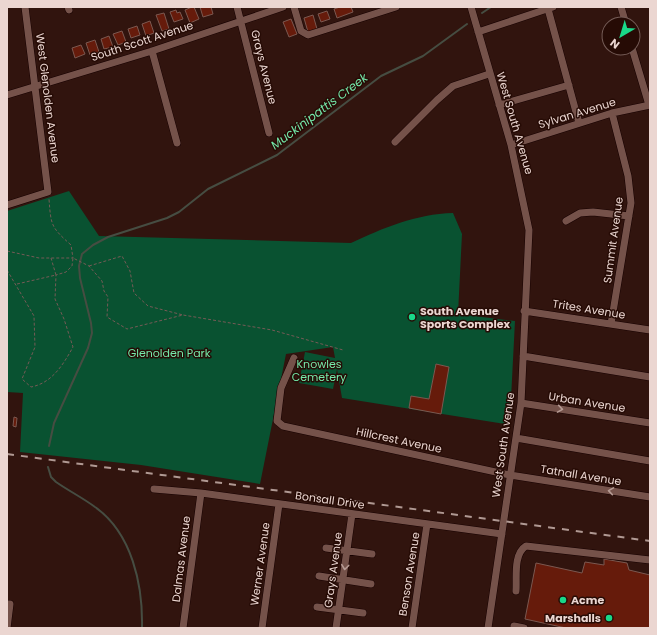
<svg xmlns="http://www.w3.org/2000/svg" width="657" height="635" font-family="Poppins,sans-serif">
<style>
.green{fill:#095231}
.lines{fill:none;stroke-linecap:round;stroke-linejoin:round}
.stream{stroke:#464d42;stroke-width:2}
.building{fill:#661b0b;stroke:#7b5850}
.minor-casing{stroke:#170100;stroke-width:8}
.path{stroke:#755b56;stroke-width:1;stroke-dasharray:3 2;stroke-linecap:butt}
.minor{stroke:#75524a;stroke-width:7}
.rail{stroke:#b09993;stroke-width:2;stroke-dasharray:7 7;stroke-linecap:butt}
.oneway{stroke:#b69b94}
.poi-dot{fill:#19d989;stroke:#260b05;stroke-width:1.5}
.labels{text-anchor:middle;dominant-baseline:central;stroke-width:3;stroke-linejoin:round;paint-order:stroke}
.street-label{font-size:11px;fill:#ebd6d1;stroke:#260b05}
.poi-label{font-size:11px;font-weight:bold;fill:#ebd6d1;stroke:#260b05;text-anchor:start}
.park-label{font-size:11px;fill:#75eaaa;stroke:#260b05}
.water-label{font-size:12px;font-style:italic;fill:#74e8a9;stroke:#260b05}
</style>
<rect width="100%" height="100%" fill="#31140e"/>
<path class="green" d="M69,191L99,236L351,243C383,228 416,214 453,213L462,234L458,314L515,321L510,418L505,424L342,398L337,369L333,389L299,383L305,352L335,358L333,347L286,354L260,484L141,465L20,452L23,393L7,392V211Z"/>
<g class="lines">
<path class="stream" d="M482,13L491,7
M49,446L54,423L88,348L92,333L91,323L80,278L79,266L82,254L93,245L108,237L167,218L179,212L208,189L277,155L381,76L423,56L467,24
M48,467L51,477L56,482C69,491 83,498 95,507C132,533 143,585 142,628"/>
</g>
<path class="building" d="M192,7H194L199,19L190,23L185,10Z
M200,7H211L213,14L203,17Z
M340,7H351L353,12L337,18L334,9Z
M176,10L177,13L180,12L183,19L174,22L170,12Z
M327,11L330,19L321,22L318,14Z
M164,13L169,29L162,31L156,15Z
M313,15L317,29L308,32L304,18Z
M291,19L297,34L289,37L283,22Z
M150,21L154,33L146,36L142,24Z
M137,26L140,35L131,38L128,29Z
M122,31L126,42L118,45L113,34Z
M109,36L113,47L104,49L101,39Z
M95,40L99,52L90,55L86,43Z
M81,45L85,54L75,58L72,48Z
M436,364L449,367L441,414L409,408L411,396L429,399Z
M14,417L17,418L16,427L13,426Z
M604,559L627,563L629,570L650,575V628H566L525,619L536,563L582,573L585,562L604,565Z"/>
<g class="lines">
<g class="minor-casing">
<path id="minor" d="M68,7L69,10
M237,7L269,133
M294,7L301,31L308,35L396,7
M471,7L511,145L529,230L521,403L488,628
M621,7L626,24
M548,9L579,123
M478,32L553,7
M632,48L649,105
M152,51L177,143
M7,95L152,51L283,7
M499,105L569,85
M395,142L437,100L453,86L489,74
M511,145L612,113L650,105
M7,205L48,192L25,7
M566,221L580,213L593,212L629,216
M524,311L650,330
M611,324L631,203L628,176L612,113
M523,356L650,377
M294,358L281,388L277,421L283,426L510,475L650,497
M521,403L650,423
M516,438L650,461
M154,489L201,493L502,534
M326,548L372,554
M319,576L371,584
M516,591C517,578 513,554 526,546L650,560
M7,604H10L7,628
M317,607L363,613
M514,626L524,628
M183,628L201,493
M262,628L279,504
M336,628L352,514
M412,628L427,524"/>
</g>
<path class="path" d="M7,251L39,258H73L71,245C51,227 51,226 49,199
M89,266L122,256L130,271L134,293L148,306L183,315
M7,270L34,316L35,347L22,379L31,387C52,383 63,365 73,347L64,319L55,299L56,275L66,272L72,266L73,258L89,266L102,281L104,291L108,297L107,317L127,329L183,315L272,330L343,350
M17,284L56,275L51,258"/>
<use href="#minor" class="minor"/>
<path class="rail" d="M7,454L650,541"/>
</g>
<defs><path id="oneway-chevron" d="M-2-3.5L2.5 0L-2 3.5" fill="none" stroke-width="1.6" stroke-linecap="round" stroke-linejoin="round"/></defs>
<g class="oneway">
<use href="#oneway-chevron" transform="translate(560 409) rotate(9)"/>
<use href="#oneway-chevron" transform="translate(611 491) rotate(-171)"/>
<use href="#oneway-chevron" transform="translate(345 567) rotate(97)"/>
</g>
<g class="poi-dot">
<circle cx="412" cy="317" r="4"/>
<circle cx="563" cy="600" r="4"/>
<circle cx="609" cy="618" r="4"/>
</g>
<g class="labels">
<g class="street-label">
<text transform="translate(142 41) rotate(-18)">South Scott Avenue</text>
<text transform="translate(264 67) rotate(76)">Grays Avenue</text>
<text transform="translate(48 98) rotate(83)">West Glenolden Avenue</text>
<text transform="translate(577 113) rotate(-17)">Sylvan Avenue</text>
<text transform="translate(515 123) rotate(74)">West South Avenue</text>
<text transform="translate(613 240) rotate(-82)">Summit Avenue</text>
<text transform="translate(589 309) rotate(9)">Trites Avenue</text>
<text transform="translate(587 402) rotate(9)">Urban Avenue</text>
<text transform="translate(399 440) rotate(12)">Hillcrest Avenue</text>
<text transform="translate(503 445) rotate(-82)">West South Avenue</text>
<text transform="translate(581 475) rotate(9)">Tatnall Avenue</text>
<text transform="translate(330 500) rotate(8)">Bonsall Drive</text>
<text transform="translate(181 559) rotate(-83)">Dalmas Avenue</text>
<text transform="translate(260 564) rotate(-82)">Werner Avenue</text>
<text transform="translate(333 570) rotate(-82)">Grays Avenue</text>
<text transform="translate(409 574) rotate(-81)">Benson Avenue</text>
</g>
<g class="poi-label">
<text x="420" y="311">South Avenue<tspan x="420" dy="13">Sports Complex</tspan></text>
<text x="571" y="600">Acme</text>
<text x="601" y="618" text-anchor="end">Marshalls</text>
</g>
<g class="park-label">
<text x="169" y="353">Glenolden Park</text>
<text x="319" y="364">Knowles<tspan x="319" dy="13">Cemetery</tspan></text>
</g>
<g class="water-label">
<text transform="translate(319 111) rotate(-37)">Muckinipattis Creek</text>
</g>
</g>
<rect width="657" height="635" fill="none" stroke="#ebd6d1" stroke-width="16"/>
<g transform="translate(621 36) rotate(218)"><circle r="19" fill="#260b05" stroke="#755c57"/>
<path d="M0-3L7 15L0 10L-7 15Z" fill="#19d989"/>
<text y="-6" font-size="11" font-weight="bold" text-anchor="middle" fill="#ebd6d1">N</text>
</g>
</svg>
